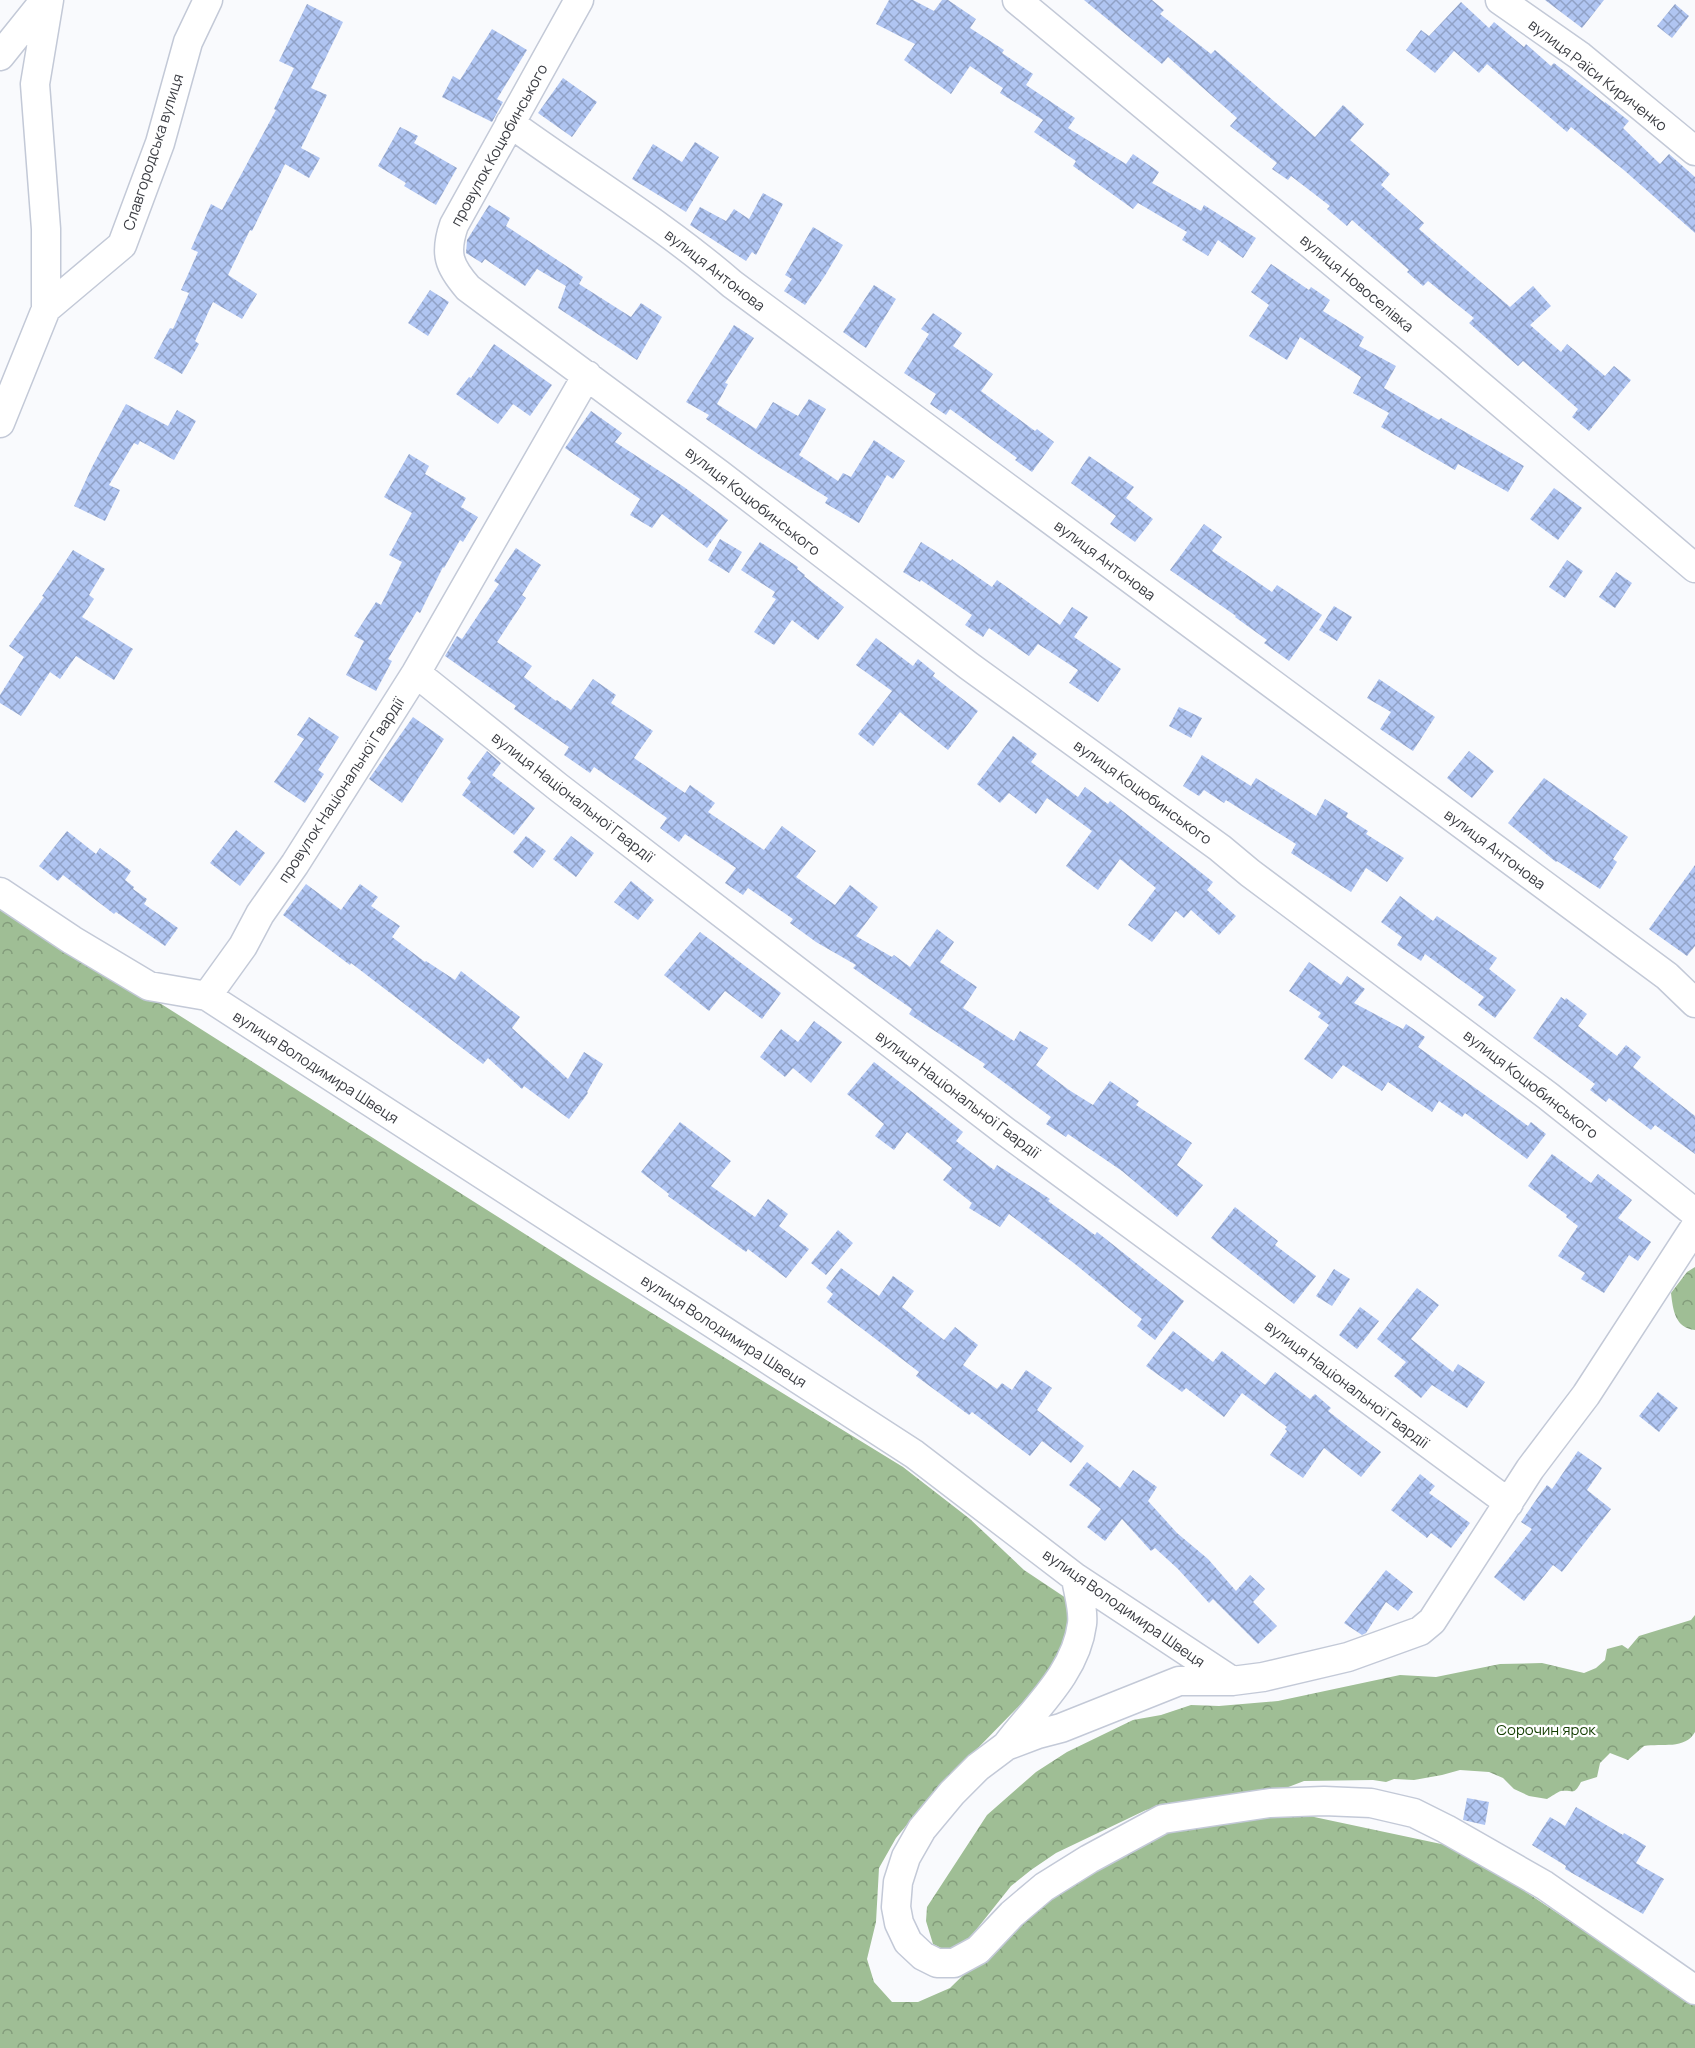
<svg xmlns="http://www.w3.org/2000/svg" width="1695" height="2048" font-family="Manrope,sans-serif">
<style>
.forest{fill:url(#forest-crowns)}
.building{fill:url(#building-cross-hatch)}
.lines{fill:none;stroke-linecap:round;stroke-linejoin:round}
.minor-casing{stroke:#c3c9d7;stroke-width:31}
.minor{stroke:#fff;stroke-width:28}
.labels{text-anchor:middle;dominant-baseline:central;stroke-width:4.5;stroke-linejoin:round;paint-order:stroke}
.street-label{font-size:15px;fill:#3a3c42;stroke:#fff}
.park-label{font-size:15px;fill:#143e02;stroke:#fff}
</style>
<defs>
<pattern id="forest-crowns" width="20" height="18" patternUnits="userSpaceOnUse" patternTransform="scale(1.5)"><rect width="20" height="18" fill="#9fbe95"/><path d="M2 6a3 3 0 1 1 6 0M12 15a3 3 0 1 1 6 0" fill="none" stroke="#839c7b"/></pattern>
<pattern id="building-cross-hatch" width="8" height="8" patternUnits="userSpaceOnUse" patternTransform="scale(1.5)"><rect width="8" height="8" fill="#b0c5f2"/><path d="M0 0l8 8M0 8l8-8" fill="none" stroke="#90a1c6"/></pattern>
</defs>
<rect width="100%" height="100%" fill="#f9fafd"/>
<path class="forest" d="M0,902L577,1267L903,1467L970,1519L1024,1570L1069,1600V1620L1060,1649L1048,1672L1022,1703L929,1798L896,1838L879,1868L876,1922L867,1959L874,1982L892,2002H918L950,1988L1044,1896L1170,1831L1252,1818L1300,1814L1460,1848L1695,2005V2048H0Z
M1695,1267V1330C1675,1328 1673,1310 1671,1293L1687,1272Z
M1695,1615V1732C1685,1750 1662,1743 1644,1746L1628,1760L1610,1753L1600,1763L1597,1777L1581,1782C1573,1797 1573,1789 1561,1791C1557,1792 1551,1797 1547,1799L1529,1796L1514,1789L1503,1778L1489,1772L1460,1770L1442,1775L1414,1780L1394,1779L1386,1782L1373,1780L1304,1781L1278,1791L1210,1797L1146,1810L1056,1853L1031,1870L1011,1886L968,1940L954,1948L943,1949L933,1944L926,1921L927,1907L987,1815L1036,1772L1067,1752L1133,1720L1161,1715L1191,1705L1219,1706L1278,1701L1400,1675L1436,1677L1500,1664L1542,1663L1584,1673L1596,1668L1605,1660L1607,1649L1622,1645L1628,1649L1639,1636L1691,1620Z"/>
<path class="building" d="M889,0H913L934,11L942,0H948L976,19L970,28L1004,50L1002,53L1033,74L1026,85L1075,118L1068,128L1126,164L1133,154L1159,172L1152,183L1201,211L1204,205L1256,238L1243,258L1218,240L1208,256L1182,240L1187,232L1138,203L1133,209L1073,166L1076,161L1034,132L1043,120L1000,93L1003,88L970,66L951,94L904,60L915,44L876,24Z
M1084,0H1152L1164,10L1160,14L1211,54L1215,50L1315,137L1343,105L1364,124L1350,140L1390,174L1381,185L1424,223L1419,229L1510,307L1533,286L1551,306L1530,325L1561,352L1567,344L1605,376L1614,366L1631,380L1589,431L1572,417L1578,409L1523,361L1518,366L1469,323L1474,318L1428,281L1423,286L1407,272L1409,270L1352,220L1347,226L1327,209L1330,206L1291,176L1288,180L1272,169L1277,163L1230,126L1237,118L1168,57L1162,64Z
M1545,0H1604L1582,28Z
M1461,2L1489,28L1494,22L1524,47L1526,44L1551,66L1554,63L1605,103V102L1629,121L1623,128L1660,164L1669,154L1695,177V233L1625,171L1571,127L1567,132L1487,64L1479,73L1454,51L1435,73L1406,50L1421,30L1429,36Z
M307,4L343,22L311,88L327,95L301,148L320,158L309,178L285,164L252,231L250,230L228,275L257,294L242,319L213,302L195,341L199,344L182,374L154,358L170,328L173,329L189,293L181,290L198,252L191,249L211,204L222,210L276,110L274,109L294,68L279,61Z
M1675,4L1689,16L1672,38L1657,26Z
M492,29L527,50L497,99L503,102L492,122L442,97L453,76L460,80Z
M563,78L597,102L572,137L538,113Z
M400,127L418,136L414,143L457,168L436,205L404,186L406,183L378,166Z
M695,142L719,157L686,212L632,179L653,144L682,162Z
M763,193L783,204L756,255L752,252L746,261L690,225L700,207L726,221L734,209L749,219Z
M489,205L510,218L506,226L583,277L579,284L631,317L641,303L662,317L637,360L558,308L566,286L537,269L525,286L485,259L482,263L466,253L467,240Z
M813,227L843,245L826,274L805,305L784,291L792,279L785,275Z
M1271,264L1309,290L1311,287L1330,300L1323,311L1364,337L1359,346L1396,366L1384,388L1439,420L1441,418L1524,466L1508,492L1458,464L1455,470L1381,427L1389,413L1353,393L1361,377L1300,337L1287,360L1249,336L1269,305L1251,292Z
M874,285L896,299L866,348L843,332Z
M430,290L449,302L428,336L408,323Z
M933,313L962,333L953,346L993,374L981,391L1035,431L1037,429L1054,442L1032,472L1015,460L1017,458L950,409L946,415L930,404L936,394L904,373L929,334L921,329Z
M734,325L754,338L725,383L728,384L717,404L756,429L773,402L798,416L809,399L826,409L799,455L838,481L843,473L851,477L874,440L905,461L893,479L887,475L859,523L825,503L828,498L761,456L706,419L709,415L686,402Z
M494,344L552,385L530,416L513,404L498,424L456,394L469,377L471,378Z
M126,404L168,426L177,410L196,421L174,460L140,441L138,445L134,443L109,485L120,490L105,521L74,506L92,467Z
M591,411L622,433L615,442L684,487L728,520L707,548L662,514L652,528L630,515L640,499L565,448Z
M409,454L429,466L425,474L466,498L461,507L478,517L463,542L460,540L444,568L443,567L420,613L417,611L388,659L392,661L376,691L346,675L364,641L354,636L376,602L381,605L402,562L389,555L412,513L384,497Z
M1089,456L1134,487L1126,498L1153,519L1135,542L1110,524L1116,516L1071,483Z
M1554,488L1582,508L1558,540L1530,519Z
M1204,524L1222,537L1212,551L1272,592L1277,585L1322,615L1289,661L1264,643L1267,640L1235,617L1236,616L1170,570Z
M720,539L742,552L729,573L708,560Z
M760,542L798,567L797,569L805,575L804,576L844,607L818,640L792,620L774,645L754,632L776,599L772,597L775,592L741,570Z
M921,542L951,561L952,559L992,587L997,580L1060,625L1072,607L1088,617L1074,637L1121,669L1098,702L1069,683L1078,670L1038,644L1029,656L989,628L983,637L965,625L972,615L921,580L920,582L903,572Z
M516,548L541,565L522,595L526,598L497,642L532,666L524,677L556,701L557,700L571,710L593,679L616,695L611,703L653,731L634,758L685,793L690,785L715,803L708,812L764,850L782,826L816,851L796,877L835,905L850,885L878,907L856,936L892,957L894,955L910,967L937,929L954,942L940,962L977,987L963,1008L1014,1041L1020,1031L1048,1048L1036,1065L1069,1090L1093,1105L1110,1081L1139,1101L1136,1105L1192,1143L1177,1165L1203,1185L1177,1217L1122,1171L1068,1134L1066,1137L1046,1124L1051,1117L983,1067L985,1064L909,1014L912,1009L853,968L856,965L816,942L790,923L793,919L748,888L743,895L725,883L736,868L685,834L679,842L660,828L667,818L594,767L590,773L564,755L569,747L514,709L516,706L445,656L457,636L462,639L499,584L494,581Z
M73,550L105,569L89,595L94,599L82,617L133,649L114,680L76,656L60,679L50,672L21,716L0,703V695L24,657L9,646L44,597L42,596Z
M1567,560L1583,571L1565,598L1549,587Z
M1616,572L1632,583L1615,608L1599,597Z
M1334,606L1352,617L1337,641L1319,630Z
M876,638L913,666L918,659L935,673L933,676L978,711L948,750L900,712L873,746L858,734L892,691L856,665Z
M1379,679L1435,717L1413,751L1380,729L1391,712L1367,698Z
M1179,707L1202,718L1191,738L1169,726Z
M309,717L339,737L318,770L324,774L305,803L274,782L304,739L297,735Z
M413,717L444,739L402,803L369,779Z
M1013,736L1037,754L1031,762L1078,797L1085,787L1108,804L1110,801L1213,882L1207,890L1236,916L1219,935L1191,910L1184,918L1176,911L1152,942L1128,925L1156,888L1120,859L1098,890L1066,866L1092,831L1047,798L1036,814L1009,793L1000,803L977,784Z
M487,751L501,763L492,775L535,808L514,835L462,795L471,782L467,778Z
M1469,751L1494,771L1472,798L1447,778Z
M1202,755L1251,786L1256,778L1316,816L1325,799L1348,813L1346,817L1368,831L1366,834L1404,858L1387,882L1366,868L1351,892L1291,853L1296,844L1226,800L1224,803L1204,790L1199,796L1183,786Z
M1544,778L1628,837L1613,859L1617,862L1600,889L1557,861L1556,862L1508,823Z
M236,830L265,853L240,886L210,863Z
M67,831L96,854L100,848L131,871L125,880L134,887L133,889L147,899L144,904L178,928L165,946L116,912L114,914L63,875L58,881L39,866Z
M526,836L546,851L533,868L513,852Z
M571,836L594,853L576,877L553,859Z
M1695,865V946L1687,956L1649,929Z
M631,881L654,900L638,920L614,902Z
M306,884L341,910L360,884L378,897L371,906L400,926L392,937L425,962L426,961L455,980L461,971L520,1017L512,1028L568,1079L584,1052L603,1064L587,1092L588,1093L569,1119L524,1086L522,1089L488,1058L483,1064L351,963L350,965L283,915Z
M1400,896L1433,921L1437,916L1497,958L1489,969L1516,990L1495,1018L1478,1005L1484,997L1425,954L1421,961L1397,945L1402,937L1381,922Z
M700,932L781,993L762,1019L725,991L709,1011L664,975Z
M1309,962L1341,985L1347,976L1365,989L1354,1003L1403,1029L1406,1024L1425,1037L1418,1047L1528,1126L1531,1122L1546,1134L1527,1159L1465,1113L1462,1117L1439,1101L1432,1112L1388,1082L1382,1091L1343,1065L1332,1079L1304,1059L1329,1025L1318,1017L1321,1013L1289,991Z
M1561,997L1565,1000L1566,998L1587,1014L1578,1026L1617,1056L1626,1045L1641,1057L1633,1067L1695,1116V1154L1655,1125L1651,1130L1609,1098L1606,1102L1590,1090L1595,1084L1533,1038Z
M814,1021L842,1042L811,1083L793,1068L785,1077L760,1057L781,1029L798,1042Z
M874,1062L963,1132L956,1141L994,1170L997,1165L1050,1199L1048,1201L1095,1235L1097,1232L1184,1301L1155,1340L1137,1326L1142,1319L1075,1264L1009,1214L1000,1227L969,1208L972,1203L943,1180L952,1168L907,1132L894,1150L875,1136L884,1124L847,1094Z
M680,1122L731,1161L711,1186L755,1217L768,1199L788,1214L779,1226L809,1249L786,1278L748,1249L746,1252L668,1196L669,1194L641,1172Z
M1552,1154L1591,1183L1598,1174L1632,1200L1618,1218L1651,1242L1638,1261L1629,1255L1604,1293L1581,1279L1585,1273L1558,1256L1578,1226L1566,1217L1567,1215L1528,1186Z
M1235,1207L1278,1241L1275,1245L1316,1276L1294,1304L1211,1238Z
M838,1230L853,1243L826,1275L811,1263Z
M841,1268L879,1296L893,1276L914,1291L902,1307L944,1340L955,1327L978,1345L963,1365L997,1389L1002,1383L1012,1390L1026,1370L1052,1388L1037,1410L1084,1446L1071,1463L1042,1441L1030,1456L972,1412L969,1415L916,1376L919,1372L827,1302L833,1294L826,1288Z
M1334,1269L1350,1279L1332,1306L1316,1296Z
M1417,1288L1439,1305L1411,1339L1453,1372L1458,1364L1485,1382L1467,1408L1432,1385L1421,1398L1394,1376L1406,1362L1377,1339Z
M1360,1307L1379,1321L1357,1349L1339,1335Z
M1173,1331L1213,1362L1222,1351L1265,1385L1275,1372L1310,1399L1315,1394L1331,1408L1328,1411L1381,1452L1361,1477L1324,1448L1303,1478L1270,1455L1287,1431L1285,1429L1287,1427L1242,1393L1224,1417L1186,1388L1182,1392L1146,1366Z
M1658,1392L1678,1408L1659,1432L1639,1416Z
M1578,1451L1602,1468L1587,1490L1611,1509L1562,1572L1553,1565L1524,1601L1494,1577L1532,1529L1521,1522L1536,1500L1547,1485L1552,1489Z
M1087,1462L1120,1488L1133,1470L1157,1487L1148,1501L1177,1533L1208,1559L1236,1591L1250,1575L1265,1589L1253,1602L1277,1626L1258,1644L1213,1599L1209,1603L1178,1569L1155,1548L1151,1551L1122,1519L1105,1541L1087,1527L1101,1509L1069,1485Z
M1420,1474L1435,1486L1429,1493L1470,1523L1451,1548L1431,1533L1427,1538L1391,1510Z
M1386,1570L1413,1592L1398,1611L1386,1602L1366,1633L1362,1635L1344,1623Z
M1467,1798L1489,1802L1485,1825L1463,1820Z
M1576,1807L1623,1835L1624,1833L1646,1846L1636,1863L1664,1879L1643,1914L1565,1869L1566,1866L1532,1845L1550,1817L1565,1826Z"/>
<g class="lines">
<g class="minor-casing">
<path id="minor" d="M579,0L454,225C444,254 449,266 468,288L719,474L969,666L1220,848L1250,873L1548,1096L1695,1213
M1017,0L1449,359L1695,568
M1500,0L1580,56L1695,151
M0,56L45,0
M510,123C584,177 663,224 732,284L1667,976L1695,1003
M46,309V229L35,84L49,0
M0,423L46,309L122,245L160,143L188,42L208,0
M416,673L558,787L1006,1132L1509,1503
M0,892L72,940L149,986L207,996L243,946L260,914L295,864L416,673L587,375
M207,996L914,1454L1076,1578L1232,1681
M1695,1227L1586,1395L1530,1469L1432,1621L1420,1631L1348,1657L1263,1677L1232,1681H1179L1061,1728L1038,1734L1006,1746L978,1767L952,1793L922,1829L906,1857L898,1882L896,1907L899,1923L908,1942L923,1956L937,1963H954L978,1950L1012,1914L1044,1887L1089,1859L1163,1819L1270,1803L1324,1801L1371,1803L1414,1813L1446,1829L1544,1885L1695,1990
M1006,1746C1034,1709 1076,1673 1082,1624C1084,1610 1078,1592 1076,1578"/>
</g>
<use href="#minor" class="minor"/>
</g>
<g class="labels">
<g class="street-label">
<text transform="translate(1598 75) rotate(38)">вулиця Раїси Кириченко</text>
<text transform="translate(499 145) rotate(-61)">провулок Коцюбинського</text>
<text transform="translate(153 152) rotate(-72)">Славгородська вулиця</text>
<text transform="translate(715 270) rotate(38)">вулиця Антонова</text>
<text transform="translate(1357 283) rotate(40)">вулиця Новоселівка</text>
<text transform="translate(753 501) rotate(38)">вулиця Коцюбинського</text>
<text transform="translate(1105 560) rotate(37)">вулиця Антонова</text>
<text transform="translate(341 790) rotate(-57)">провулок Національної Гвардії</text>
<text transform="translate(1143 792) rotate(36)">вулиця Коцюбинського</text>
<text transform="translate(573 797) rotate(38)">вулиця Національної Гвардії</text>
<text transform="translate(1495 849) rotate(37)">вулиця Антонова</text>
<text transform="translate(316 1067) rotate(33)">вулиця Володимира Швеця</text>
<text transform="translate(1531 1084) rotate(38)">вулиця Коцюбинського</text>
<text transform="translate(958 1094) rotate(37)">вулиця Національної Гвардії</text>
<text transform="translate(724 1331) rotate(33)">вулиця Володимира Швеця</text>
<text transform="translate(1347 1384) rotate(37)">вулиця Національної Гвардії</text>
<text transform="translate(1124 1608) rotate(35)">вулиця Володимира Швеця</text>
</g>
<g class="park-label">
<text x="1546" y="1729">Сорочин ярок</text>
</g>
</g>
</svg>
